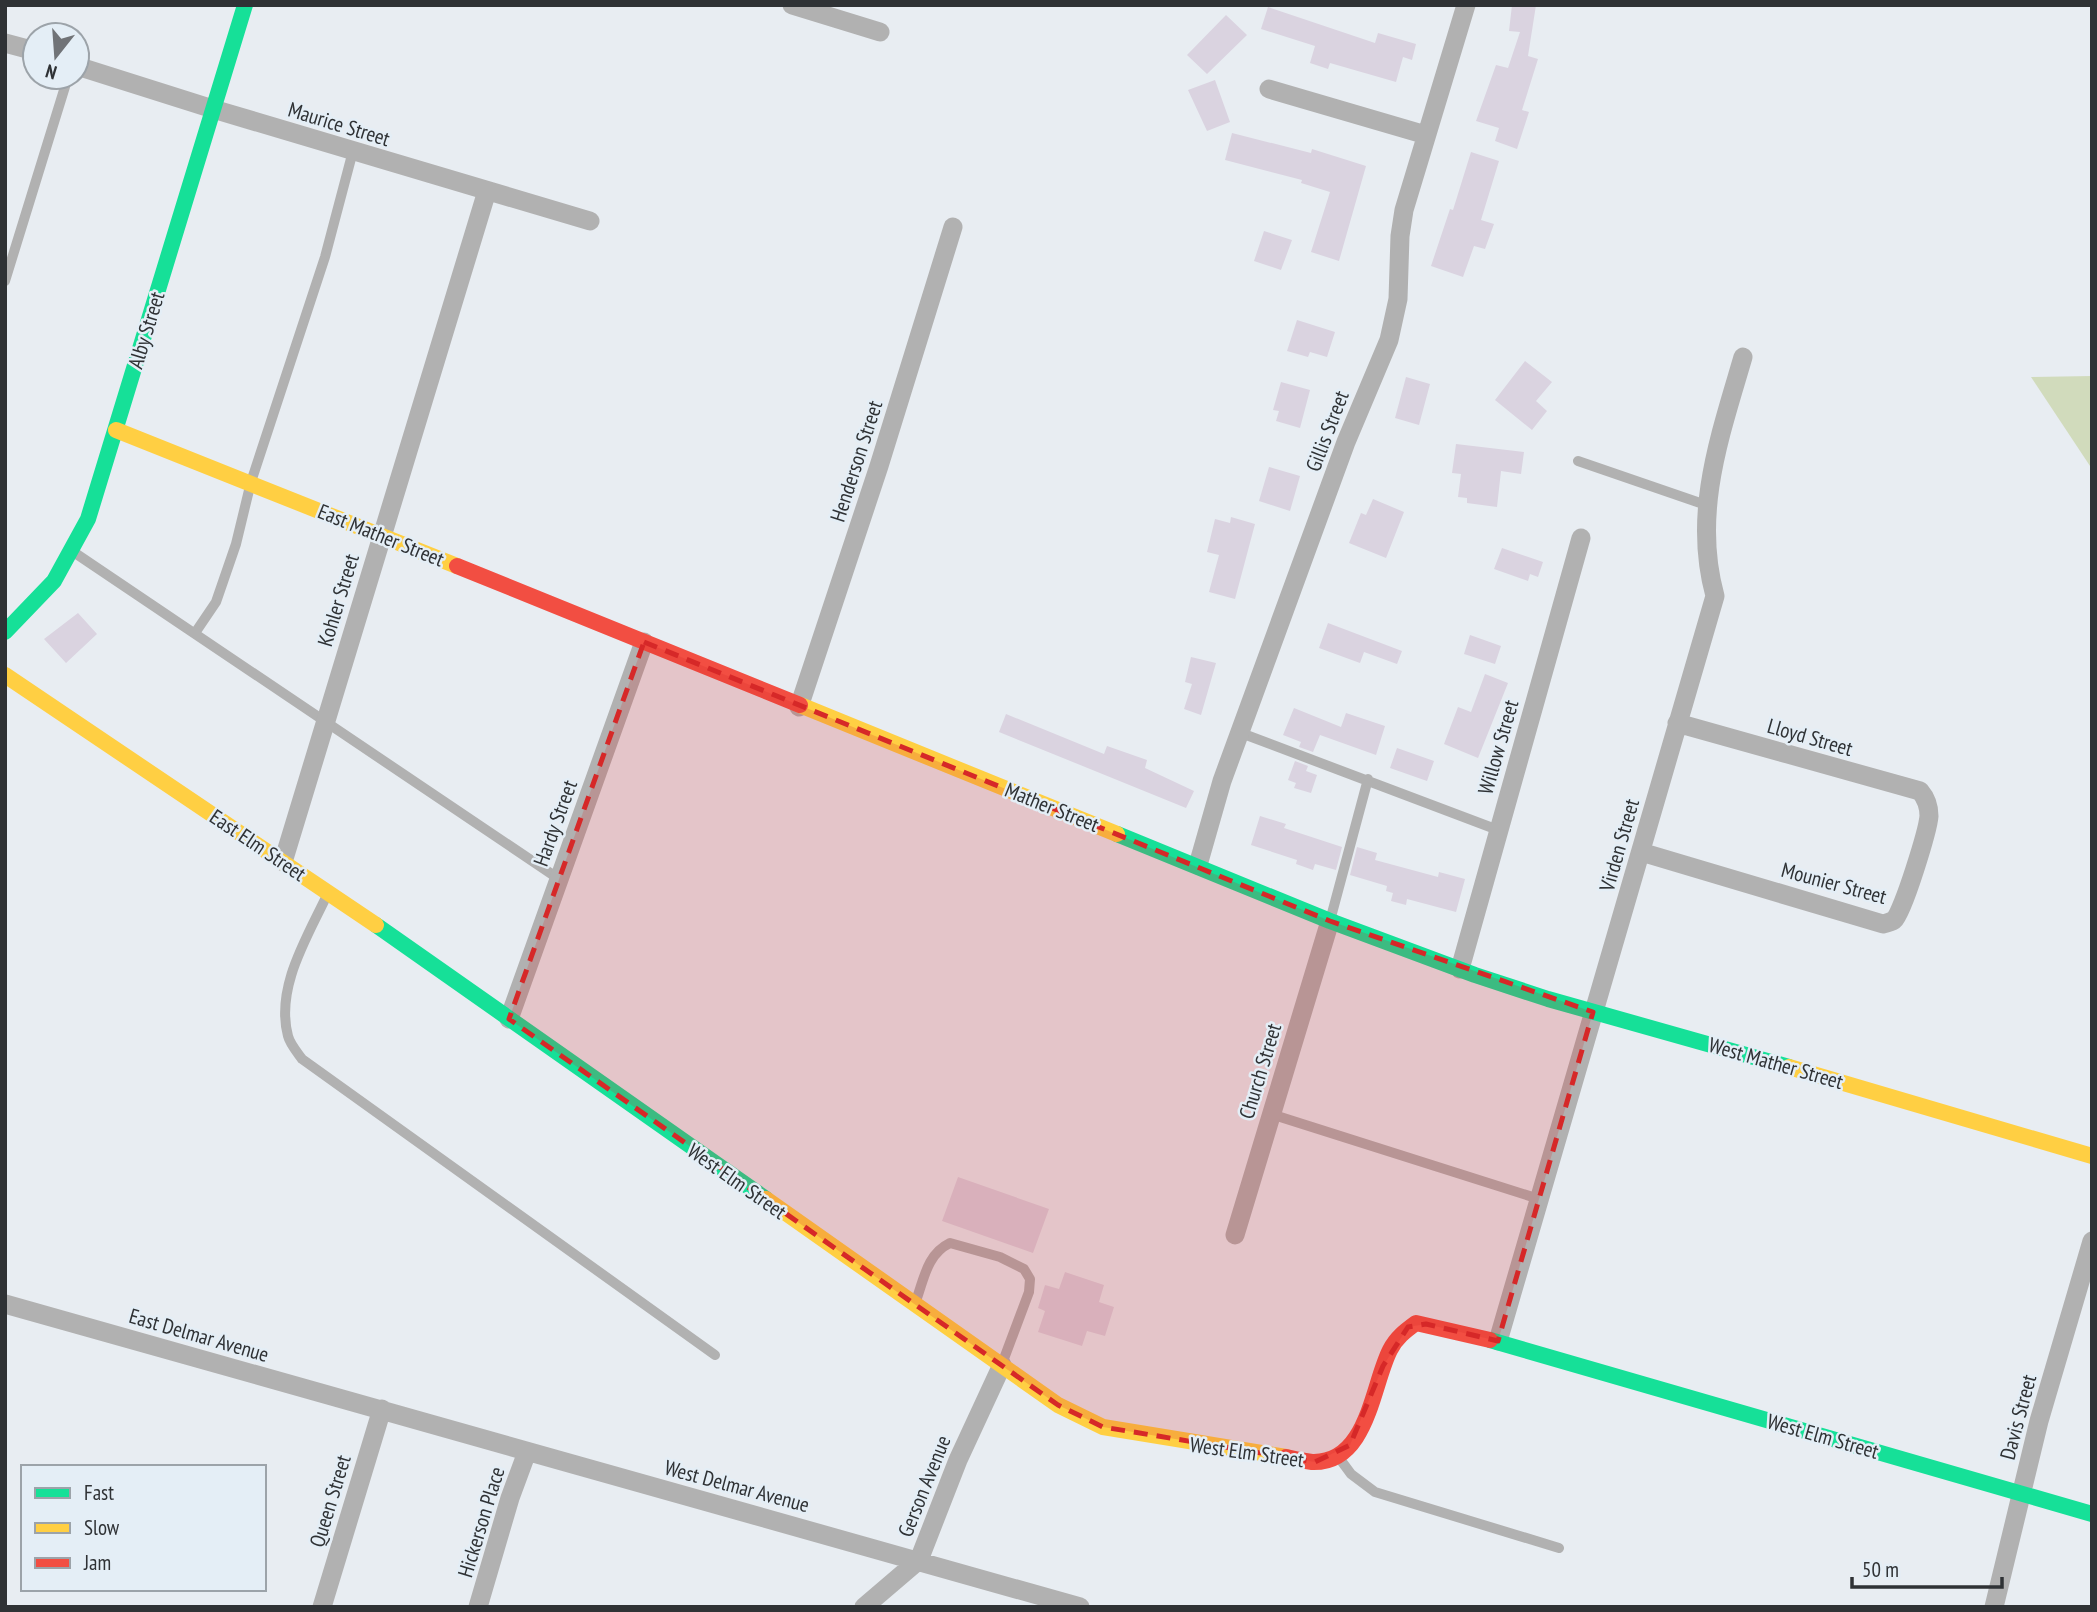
<svg xmlns="http://www.w3.org/2000/svg" width="2097" height="1612" font-family="'PT Sans Narrow',sans-serif">
<style>
.green{fill:#d1dbbc}
.building{fill:#dad3e0}
.lines{fill:none;stroke-linecap:round;stroke-linejoin:round}
.lane{stroke:#b1b1b1;stroke-width:10}
.street{stroke:#b1b1b1;stroke-width:19}
.fast{stroke:#16e098;stroke-width:16}
.slow{stroke:#ffcf43;stroke-width:16}
.jam{stroke:#f24e42;stroke-width:16}
.marked{fill:#d62828;fill-opacity:0.2;stroke:#d62828;stroke-width:5;stroke-dasharray:14 9;stroke-linejoin:round}
.labels{text-anchor:middle;dominant-baseline:central;stroke-width:5;stroke-linejoin:round;paint-order:stroke}
.street-label{font-size:21px;fill:#2f3235;stroke:#e4eef6}
</style>
<rect width="100%" height="100%" fill="#e8edf2"/>
<path class="green" d="M2092,376V469L2031,377Z"/>
<path class="building" d="M1512,5H1536L1528,56L1538,59L1522,110L1529,112L1517,149L1495,141L1499,128L1476,121L1496,65L1508,68L1520,32L1509,31Z
M1268,7L1375,43L1378,33L1416,44L1412,60L1403,57L1396,82L1330,63L1328,69L1310,63L1315,46L1261,29Z
M1226,15L1247,35L1207,74L1187,55Z
M1215,80L1230,122L1207,131L1188,90Z
M1232,133L1311,153L1312,149L1366,166L1339,261L1311,252L1330,192L1301,183L1302,180L1225,160Z
M1471,152L1499,161L1481,220L1494,224L1485,249L1474,246L1463,277L1431,266L1450,209L1453,210Z
M1264,231L1292,240L1281,270L1254,261Z
M1297,320L1335,332L1327,357L1310,352L1308,357L1287,351Z
M1525,361L1552,382L1536,401L1547,411L1532,430L1495,400Z
M1406,377L1430,384L1419,425L1395,418Z
M1281,382L1310,390L1300,428L1276,421L1279,411L1273,410Z
M1456,444L1524,452L1521,474L1501,471L1497,507L1467,503V498L1458,497L1461,474L1452,473Z
M1269,467L1300,476L1290,511L1259,501Z
M1373,499L1404,512L1386,558L1349,543L1361,513L1366,515Z
M1231,517L1255,524L1235,599L1209,592L1219,555L1207,552L1215,519L1230,523Z
M1502,548L1543,562L1538,577L1530,574L1528,581L1494,569Z
M78,613L97,634L66,663L44,639Z
M1328,623L1402,651L1397,664L1364,652L1360,663L1319,648Z
M1470,635L1501,646L1495,664L1464,654Z
M1191,657L1216,663L1201,715L1184,709L1192,684L1185,682Z
M1485,674L1508,683L1478,758L1444,744L1458,707L1471,712Z
M1294,708L1341,727L1346,713L1385,726L1376,755L1320,735L1313,752L1299,747L1301,742L1283,735Z
M1006,714L1104,754L1107,746L1147,760L1145,768L1194,791L1186,808L999,732Z
M1397,748L1434,761L1427,781L1390,768Z
M1295,761L1308,766L1306,771L1317,775L1311,793L1294,788L1296,783L1288,780Z
M1260,816L1286,824L1284,828L1342,847L1336,870L1315,864L1313,870L1296,864L1297,860L1251,845Z
M1357,847L1377,853L1375,860L1438,877L1439,872L1465,879L1456,912L1407,899L1406,905L1391,901L1393,893L1386,891L1387,886L1350,875Z
M958,1177L1049,1209L1033,1253L942,1221Z
M1065,1272L1104,1285L1099,1302L1114,1307L1105,1336L1087,1331L1082,1346L1038,1332L1045,1311L1038,1308L1045,1285L1059,1289Z"/>
<g class="lines">
<path class="lane" d="M5,281L68,77
M1578,461L1706,505
M75,553L559,879
M195,633L216,602L236,544L251,482L325,257L353,151
M1241,733L1498,830
M328,893C308,936 275,987 288,1036C290,1044 297,1052 302,1059L715,1355
M1331,917L1368,779
M1271,1114L1539,1199
M916,1301C924,1279 927,1254 950,1243L1000,1257L1024,1269L1030,1279L1029,1292L1002,1364
M1337,1455L1351,1474L1375,1492L1559,1548"/>
<path class="street" d="M792,5L880,32
M5,43L35,51
M77,66L213,109L590,221
M1269,89L1426,135
M799,707L879,466L953,227
M1641,852L1883,924C1887,923 1891,922 1894,920C1903,912 1928,830 1929,816C1929,806 1926,798 1920,791L1677,723
M283,862L487,191
M1198,865L1222,781L1346,442L1389,340L1398,299L1400,236L1404,210L1466,5
M1460,969L1581,538
M509,1019L644,642
M1235,1235L1330,921
M5,1304L1080,1607
M1498,1341L1715,596C1692,513 1720,436 1743,357
M322,1607L382,1409
M478,1607L510,1498L527,1452
M864,1607L919,1560L958,1460L1002,1365
M1994,1607L2039,1421L2092,1241"/>
<path class="fast" d="M5,632L54,581L88,519L245,5
M1117,834L1330,921L1475,975L1548,999L1789,1067
M376,925L766,1199
M1490,1340L2092,1514"/>
<path class="slow" d="M116,430L457,566
M5,675L376,925
M800,705L1117,834
M1789,1067L2092,1156
M766,1199L1058,1405L1103,1427L1286,1457"/>
<path class="jam" d="M457,566L800,705
M1286,1457C1294,1459 1304,1461 1312,1462C1368,1464 1372,1385 1390,1350C1396,1338 1405,1331 1416,1323L1490,1340"/>
</g>
<path class="marked" d="M644,642L1330,921L1593,1012L1498,1341L1426,1324L1408,1327L1383,1366L1350,1445L1315,1462L1103,1427L1058,1405L509,1019Z"/>
<g class="labels">
<g class="street-label">
<text transform="translate(339 124) rotate(17)">Maurice Street</text>
<text transform="translate(146 330) rotate(-73)">Alby Street</text>
<text transform="translate(1327 431) rotate(-69)">Gillis Street</text>
<text transform="translate(856 461) rotate(-72)">Henderson Street</text>
<text transform="translate(381 535) rotate(22)">East Mather Street</text>
<text transform="translate(338 600) rotate(-73)">Kohler Street</text>
<text transform="translate(1810 737) rotate(16)">Lloyd Street</text>
<text transform="translate(1498 747) rotate(-74)">Willow Street</text>
<text transform="translate(1052 807) rotate(22)">Mather Street</text>
<text transform="translate(555 823) rotate(-70)">Hardy Street</text>
<text transform="translate(258 845) rotate(34)">East Elm Street</text>
<text transform="translate(1619 845) rotate(-74)">Virden Street</text>
<text transform="translate(1834 883) rotate(15)">Mounier Street</text>
<text transform="translate(1776 1063) rotate(16)">West Mather Street</text>
<text transform="translate(1260 1071) rotate(-73)">Church Street</text>
<text transform="translate(737 1181) rotate(35)">West Elm Street</text>
<text transform="translate(199 1335) rotate(16)">East Delmar Avenue</text>
<text transform="translate(2018 1417) rotate(-75)">Davis Street</text>
<text transform="translate(1823 1436) rotate(16)">West Elm Street</text>
<text transform="translate(1247 1452) rotate(8)">West Elm Street</text>
<text transform="translate(737 1486) rotate(15)">West Delmar Avenue</text>
<text transform="translate(924 1486) rotate(-68)">Gerson Avenue</text>
<text transform="translate(330 1501) rotate(-73)">Queen Street</text>
<text transform="translate(481 1522) rotate(-73)">Hickerson Place</text>
</g>
</g>
<rect width="2097" height="1612" fill="none" stroke="#2f3235" stroke-width="14"/>
<rect x="21" y="1465" width="245" height="126" fill="#e4eef6" stroke="#9ca3a9" stroke-width="2"/>
<rect x="35" y="1488" width="35" height="10" fill="#16e098" stroke="#9ca3a9" stroke-width="2"/>
<text x="84" y="1500" font-size="21" fill="#2f3235">Fast</text>
<rect x="35" y="1523" width="35" height="10" fill="#ffcf43" stroke="#9ca3a9" stroke-width="2"/>
<text x="84" y="1535" font-size="21" fill="#2f3235">Slow</text>
<rect x="35" y="1558" width="35" height="10" fill="#f24e42" stroke="#9ca3a9" stroke-width="2"/>
<text x="84" y="1570" font-size="21" fill="#2f3235">Jam</text>
<g transform="translate(56 56) rotate(197)"><circle r="33" fill="#e4eef6" stroke="#9ca3a9" stroke-width="2"/>
<path d="M0-5L12 26L0 18L-12 26Z" fill="#707377"/>
<text y="-10" font-size="19" font-weight="bold" text-anchor="middle" fill="#2f3235">N</text>
</g>
<path d="M1852 1577v10h150v-10" fill="none" stroke="#2f3235" stroke-width="3.5"/>
<text x="1862" y="1577" font-size="21" fill="#2f3235" stroke="#e4eef6" stroke-width="5" paint-order="stroke">50 m</text>
</svg>
